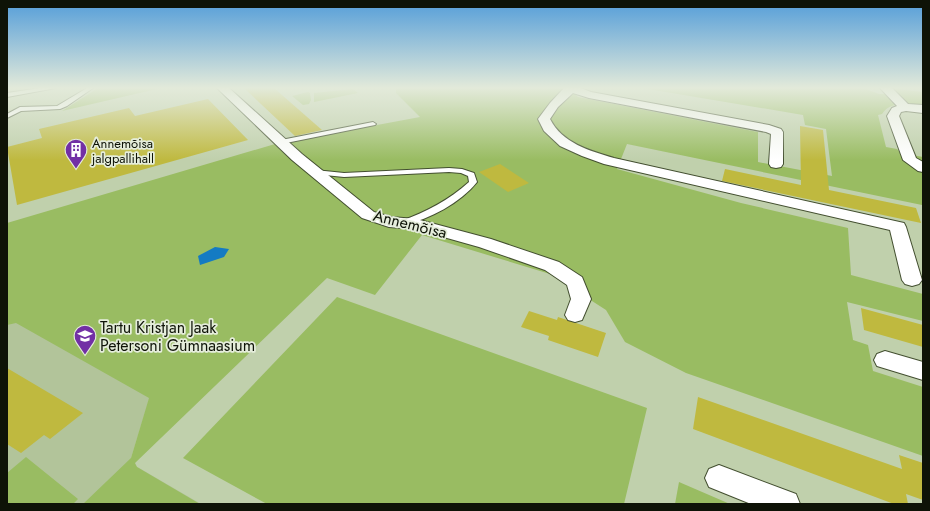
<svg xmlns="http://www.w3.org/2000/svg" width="930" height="511" font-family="Jost,sans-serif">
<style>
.built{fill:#b2c49a}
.green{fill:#99bc62}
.water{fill:#147bc3}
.building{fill:#bfb93f}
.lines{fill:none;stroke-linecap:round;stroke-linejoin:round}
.service-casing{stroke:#434f30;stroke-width:2}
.minor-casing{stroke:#434f30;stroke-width:2}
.service{fill:#fff;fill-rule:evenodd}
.minor{fill:#fff;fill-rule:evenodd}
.labels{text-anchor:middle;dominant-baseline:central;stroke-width:3.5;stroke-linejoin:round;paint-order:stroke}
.far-poi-label{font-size:13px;fill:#0e1307;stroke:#e5eddb;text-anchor:start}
.street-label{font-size:16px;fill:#0e1307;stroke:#e5eddb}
.poi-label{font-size:16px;fill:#0e1307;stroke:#e5eddb;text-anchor:start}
</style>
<rect width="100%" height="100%" fill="#c0d0ac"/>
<path class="built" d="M7,272L175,315L131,458L134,465L201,504H7Z"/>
<path class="green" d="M98,88H161L62,111Z
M396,88H577L573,92L578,97L758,132V162L832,176L826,129L805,125L803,115L642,88H863L879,94H895L896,89L923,92V105C910,103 890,101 882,114L878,115L886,147L897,149L901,153L923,157V208L922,205L627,144L617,169L741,203L848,228L851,275L923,294V321L847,302L853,340L868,345L873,371L923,387V456L686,373L625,342L606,310L550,274L422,235L375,295L327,278L135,463L137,467L200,504H83L131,458L149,398L16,323L7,325V223L275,144L420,117L396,93Z
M353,89L358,93L314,102V93Z
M308,92L310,93L311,100L309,104L303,105L292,96Z
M337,297L647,408L624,504H267L183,458Z
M26,457L78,499L73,504H7V473Z
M679,482L730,504H675Z"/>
<path class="water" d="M215,247L229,249L224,257L200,265L198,256Z"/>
<path class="building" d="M244,88H274L322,130L295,136Z
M208,99L248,140L17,205L7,147L42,138L39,129L129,108L135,116Z
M800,126L823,130L829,190L916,208L921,223L722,181L725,169L801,185Z
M500,164L529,183L508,192L479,172Z
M861,308L923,325V347L864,330Z
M529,311L557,320L558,317L606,333L598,357L548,340L549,336L521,327Z
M7,368L83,413L50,439L44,435L21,453L7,444Z
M698,397L902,469L899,455L923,463V500L906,494L908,504H894L693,429Z"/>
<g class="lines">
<g class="service-casing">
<path id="service" d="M40,88H56L7,97V93Z
M87,88H93L67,106L60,109L21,111L7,118V114L20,107L57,106Z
M373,122L376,124L375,125L281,144L278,142L281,140Z
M449,168L462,169L474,173L477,182C460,203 430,219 404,225H401L400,223L401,221C426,212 449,200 469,182L468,176L461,173L449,172L344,177L315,174L311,172L315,170L344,173Z"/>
</g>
<g class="minor-casing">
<path id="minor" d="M217,88H229L302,154L374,212L391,217L416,219L491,239L559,262L582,277L591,299L582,320L575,322L568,320L565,315L571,299L567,285L545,270L479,247L415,229L389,227L362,218L292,160Z
M564,88H581L591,92L769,125L781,129L783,132V164L781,167L776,168L771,167L769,164L771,134L766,132L589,98L573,93L558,107L550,119C562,143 590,151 614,158L904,223L906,227L922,280L919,284L912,286L905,284L902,280L890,230L604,164L582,156L560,146L544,131L538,119L550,103Z
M880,88H892L908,104L923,105V113L906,111L901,112L899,116L916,158L923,162V172L918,171L903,160L887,116L892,108L897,106Z
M885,351L923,362V380L877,366L874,360L877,354Z
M719,465L796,494L800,504H751L709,487L705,478L709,469Z"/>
</g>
<use href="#service" class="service"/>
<use href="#minor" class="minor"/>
</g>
<linearGradient id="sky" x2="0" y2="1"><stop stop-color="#539dd9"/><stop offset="0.55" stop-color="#e3eada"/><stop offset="1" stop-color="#e3eada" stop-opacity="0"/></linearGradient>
<rect width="930" height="160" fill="url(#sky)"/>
<defs>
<g id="building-pin" transform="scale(1.15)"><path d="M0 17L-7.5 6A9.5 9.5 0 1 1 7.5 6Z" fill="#7230a5" stroke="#e5eddb"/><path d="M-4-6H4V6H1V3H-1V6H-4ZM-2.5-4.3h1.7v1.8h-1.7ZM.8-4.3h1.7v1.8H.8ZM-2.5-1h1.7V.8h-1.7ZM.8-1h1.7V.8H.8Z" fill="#fff"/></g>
<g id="school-pin" transform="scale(1.15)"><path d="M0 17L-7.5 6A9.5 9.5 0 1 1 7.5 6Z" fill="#7230a5" stroke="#e5eddb"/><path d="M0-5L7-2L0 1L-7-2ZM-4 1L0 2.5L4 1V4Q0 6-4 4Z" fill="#fff"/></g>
</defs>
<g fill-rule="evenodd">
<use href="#building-pin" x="76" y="150"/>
<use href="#school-pin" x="85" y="336"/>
</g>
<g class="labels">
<g class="far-poi-label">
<text x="92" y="143">Annemõisa<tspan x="92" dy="15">jalgpallihall</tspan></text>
</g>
<g class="street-label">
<text transform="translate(410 224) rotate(14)">Annemõisa</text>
</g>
<g class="poi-label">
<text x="100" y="327">Tartu Kristjan Jaak<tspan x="100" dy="18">Petersoni Gümnaasium</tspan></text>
</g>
</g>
<rect width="930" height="511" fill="none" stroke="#0e1307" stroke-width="16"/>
</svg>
